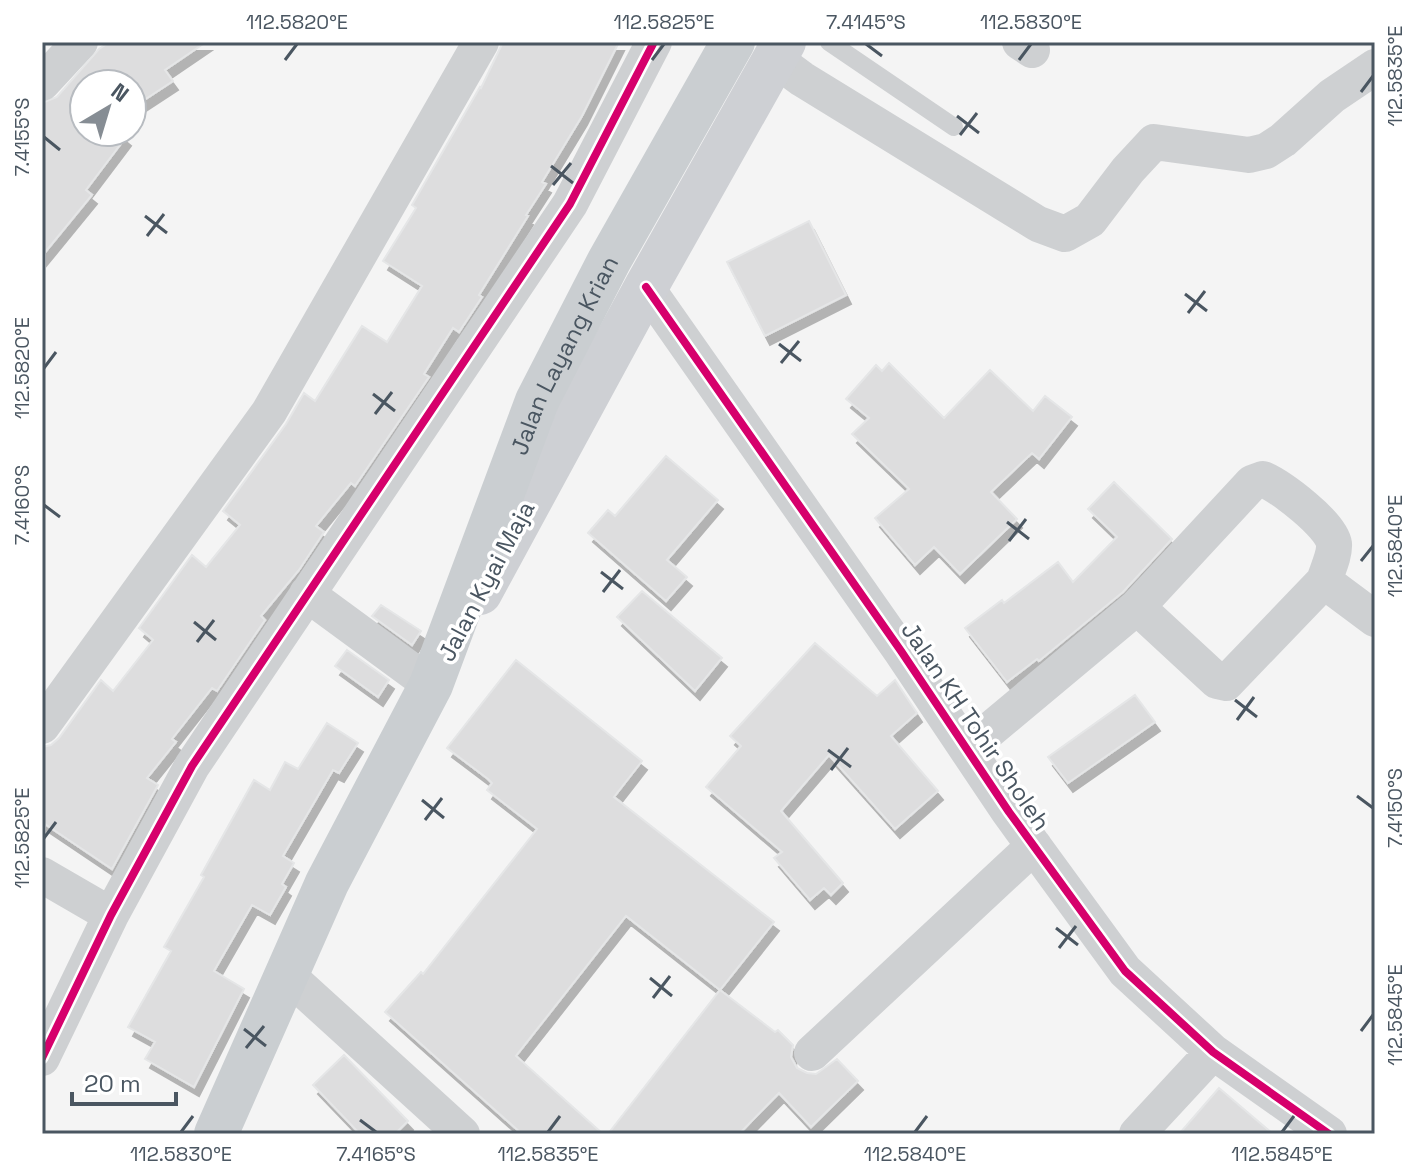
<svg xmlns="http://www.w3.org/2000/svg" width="1417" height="1176" font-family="'Space Grotesk',sans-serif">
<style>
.building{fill:#ddddde;stroke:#e5e6e7;stroke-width:2;filter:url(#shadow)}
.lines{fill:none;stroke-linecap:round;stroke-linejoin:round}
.lane{stroke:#ced0d2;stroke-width:18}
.street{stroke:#ced0d2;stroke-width:36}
.secondary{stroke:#ced0d4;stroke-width:44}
.primary{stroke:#caced1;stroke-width:44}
.cycleway-casing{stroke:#fff;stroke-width:13}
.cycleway{stroke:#d6006c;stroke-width:8}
.ticks{fill:none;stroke:#4a5661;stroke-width:3}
.labels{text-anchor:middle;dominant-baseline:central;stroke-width:7;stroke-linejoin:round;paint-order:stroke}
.street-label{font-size:24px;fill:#4a5661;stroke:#fff}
.neatline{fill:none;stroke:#4a5661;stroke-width:3}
.ticks-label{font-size:20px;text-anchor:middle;fill:#4a5661}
</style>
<defs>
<filter id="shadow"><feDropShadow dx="5" dy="9" stdDeviation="0" flood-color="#0004"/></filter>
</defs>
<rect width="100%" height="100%" fill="#f4f4f4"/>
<path class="building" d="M110,42H206L165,70L173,81L132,108V84H84V132H120L126,137L86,190L92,195L42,256V103L57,97L99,49Z
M503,42H619L582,116L542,182L546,184L526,215L528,216L479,295L482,297L459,332L453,328L424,374L429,377L355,486L351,483L316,526L324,532L299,570L261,616L265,620L217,691L212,688L172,739L176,742L147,778L158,785L112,869L42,822V747L51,745L59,738L101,680L113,691L153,640L139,628L192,555L206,567L240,525L223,511L286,424L304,393L315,401L362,326L387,342L422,286L383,261L416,208L412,205L480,87L481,88Z
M809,221L846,295L765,336L727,262Z
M889,363L944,418L990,370L1033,411L1045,396L1072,417L1039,459L1032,453L991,492L1017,519L960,574L934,547L915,565L875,518L909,489L852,434L869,418L846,399L876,365L882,371Z
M666,456L718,500L667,560L687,577L666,601L588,533L608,510L615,516Z
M1114,482L1172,539L1123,592L1039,661L1037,659L1007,682L965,628L1002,600L1004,603L1058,562L1073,582L1117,537L1088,509Z
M642,591L722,658L695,691L617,617Z
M381,605L421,631L412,645L372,616Z
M815,643L877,696L895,680L917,713L891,736L938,791L895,829L829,755L781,811L843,883L831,895L824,888L810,900L774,858L782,852L706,787L741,746L730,736Z
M347,650L389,680L378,697L335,666Z
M516,660L642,761L614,797L774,922L720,990L626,916L516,1056L603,1134H522L385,1012L421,972L423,974L537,829L487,790L492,783L488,779L447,748Z
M1135,695L1155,722L1068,783L1048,757Z
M327,723L358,743L339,773L333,770L283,856L294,863L282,884L286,887L270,915L252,905L214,971L244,989L194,1087L145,1059L155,1042L128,1027L171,951L164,947L204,877L201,875L254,780L270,790L285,762L298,769Z
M720,990L775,1032L778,1030L793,1045L791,1057L797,1068L807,1073L816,1074L837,1059L858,1081L811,1127L779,1093L739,1134H608Z
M344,1055L408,1121L395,1134H360L313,1085Z
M1219,1088L1273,1134H1179Z"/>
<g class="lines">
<path class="lane" d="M829,42L954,127"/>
<path class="street" d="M1020,42L1032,50
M775,59L802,79L1038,224L1065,234L1090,220L1128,170L1154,142L1249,155L1266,151L1283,140L1332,96L1375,67
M42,83L80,42
M646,287L901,651L1009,812L1125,971L1213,1052L1329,1134
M307,594L431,685
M1137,607L1217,681L1226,683L1324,581L1375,619
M42,726L269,412L481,42
M967,749L1137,607L1252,483L1263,479C1281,487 1331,524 1334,544C1335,555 1327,571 1324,581
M42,875L111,915
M285,973L462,1134
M812,1053L1034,846
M42,1058L111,915L192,766L570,204L654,42
M1137,1134L1213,1052"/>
<path class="secondary" d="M480,593L646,287L784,42"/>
<path class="primary" id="s1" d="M216,1134L327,883L431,685L537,401L609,261L733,42"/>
<g class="cycleway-casing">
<path id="cycleway" d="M646,287L901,651L1009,812L1125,971L1213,1052L1329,1134
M42,1058L111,915L192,766L570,204L654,42"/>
</g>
<use href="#cycleway" class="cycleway"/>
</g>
<path class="ticks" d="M866,44L882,56M285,60L297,44M652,60L664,44M1019,60L1031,44M1361,92L1373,76M957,116L979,133M960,135L977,113M44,137L60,150M551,166L573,183M553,185L571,163M145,216L167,233M147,236L164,214M1185,294L1207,311M1188,313L1205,291M779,344L801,361M781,363L799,341M44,368L56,352M373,394L395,411M375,414L392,392M44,505L60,517M1007,522L1029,539M1009,541L1026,519M1361,561L1373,546M601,572L623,589M603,592L620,570M194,622L216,640M197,642L214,620M1235,700L1257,717M1237,720L1254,697M828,750L851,767M831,770L848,748M1357,796L1373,808M422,800L444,818M425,820L442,798M44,838L56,822M1056,928L1078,945M1059,948L1076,926M650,978L672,996M653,998L670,976M244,1029L266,1046M1361,1031L1373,1015M246,1048L264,1026M360,1120L376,1132M181,1132L193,1116M548,1132L560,1116M915,1132L927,1116M1282,1132L1294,1116"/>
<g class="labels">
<g class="street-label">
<text stroke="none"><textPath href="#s1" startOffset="854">Jalan Layang Krian</textPath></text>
<text transform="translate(486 581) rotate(-62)">Jalan Kyai Maja</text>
<text transform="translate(976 726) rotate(56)">Jalan KH Tohir Sholeh</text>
</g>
</g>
<rect width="1417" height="1176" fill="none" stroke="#ffffff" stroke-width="88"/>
<g transform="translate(108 108) rotate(38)"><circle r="38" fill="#ffffff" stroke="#b7bbc0" stroke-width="2"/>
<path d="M0-6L14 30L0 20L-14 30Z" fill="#868d94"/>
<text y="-12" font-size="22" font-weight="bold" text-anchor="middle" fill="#4a5661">N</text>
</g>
<path d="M72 1092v12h104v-12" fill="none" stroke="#4a5661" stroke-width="4"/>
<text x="84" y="1092" font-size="24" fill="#4a5661" stroke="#ffffff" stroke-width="6" paint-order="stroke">20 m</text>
<rect x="44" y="44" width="1329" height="1088" class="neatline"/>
<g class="ticks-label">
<text x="297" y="29">112.5820°E</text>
<text x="664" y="29">112.5825°E</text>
<text x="866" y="29">7.4145°S</text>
<text x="1031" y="29">112.5830°E</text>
<text transform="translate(1395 76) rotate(-90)" y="7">112.5835°E</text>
<text transform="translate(22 137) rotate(-90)" y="7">7.4155°S</text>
<text transform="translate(22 368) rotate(-90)" y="7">112.5820°E</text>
<text transform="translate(22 505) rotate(-90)" y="7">7.4160°S</text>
<text transform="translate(1395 546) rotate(-90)" y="7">112.5840°E</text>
<text transform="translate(1395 808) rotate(-90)" y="7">7.4150°S</text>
<text transform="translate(22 838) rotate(-90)" y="7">112.5825°E</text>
<text transform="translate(1395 1015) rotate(-90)" y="7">112.5845°E</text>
<text x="181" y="1161">112.5830°E</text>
<text x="376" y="1161">7.4165°S</text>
<text x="548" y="1161">112.5835°E</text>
<text x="915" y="1161">112.5840°E</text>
<text x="1282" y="1161">112.5845°E</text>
</g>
</svg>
